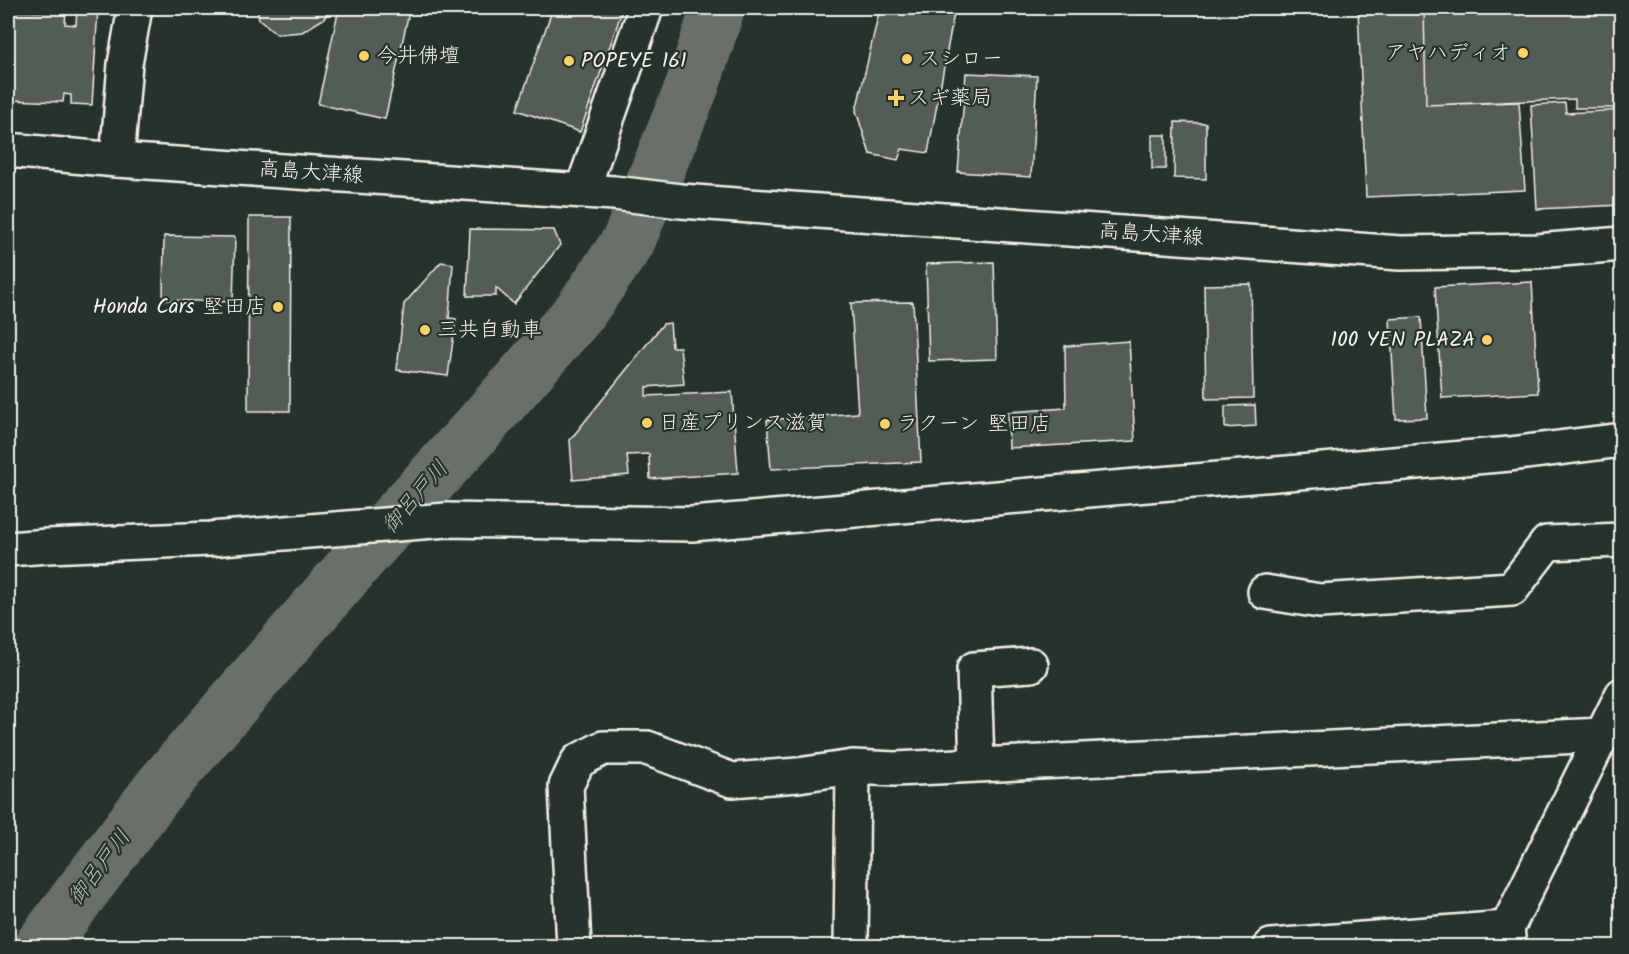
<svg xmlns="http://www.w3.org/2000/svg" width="1629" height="954" font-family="Kalam,'Klee One',sans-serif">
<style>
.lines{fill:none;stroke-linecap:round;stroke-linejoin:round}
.river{stroke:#676f68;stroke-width:54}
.building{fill:#525c55;stroke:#f4f1e8;stroke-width:1.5}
.minor-casing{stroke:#f4f1e8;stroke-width:38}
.major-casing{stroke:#f4f1e8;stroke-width:38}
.minor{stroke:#26332d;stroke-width:33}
.major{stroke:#26332d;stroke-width:33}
.poi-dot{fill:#ffd166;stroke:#26332d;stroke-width:2}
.labels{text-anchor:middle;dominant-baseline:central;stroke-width:4.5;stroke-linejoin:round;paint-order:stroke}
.poi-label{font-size:21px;fill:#f4f1e8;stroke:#26332d;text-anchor:start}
.street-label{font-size:21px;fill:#f4f1e8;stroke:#26332d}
.water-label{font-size:22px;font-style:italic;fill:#bcbdb5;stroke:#26332d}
</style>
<rect width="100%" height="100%" fill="#26332d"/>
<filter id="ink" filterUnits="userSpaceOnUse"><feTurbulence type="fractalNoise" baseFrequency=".0167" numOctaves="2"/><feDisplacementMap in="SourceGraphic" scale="12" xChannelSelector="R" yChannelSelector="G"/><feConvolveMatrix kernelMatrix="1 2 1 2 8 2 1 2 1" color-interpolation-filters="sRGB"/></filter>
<g filter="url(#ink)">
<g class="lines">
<path class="river" d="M41,946L161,787L365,552L480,426L579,313L628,242L692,87L718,8"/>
</g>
<path class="building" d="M77,8H98L92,105L71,104V95L64,94L63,102L8,100V11L66,12L65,24L76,25Z
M257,8H328L325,18L302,32L277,34L259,19Z
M339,8H410L385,119L318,104Z
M553,8H623L580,132L517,110Z
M880,8H955L928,153L902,149L898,160L870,154L856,111Z
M1358,8H1424L1426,105L1519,102L1525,190L1366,197Z
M1424,8H1622V108H1575V99L1426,105Z
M966,73L1037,76L1031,177L958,172Z
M1565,103L1566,113L1622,110V205L1537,209L1531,105Z
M1175,122L1206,123V179L1174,178Z
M1152,135H1166V169H1152Z
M249,217H291L290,411H248Z
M470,229L554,230L560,245L514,304L496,288V296H467Z
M164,236L235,237L233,302L163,300Z
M441,262L453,264L449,318L456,319L448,376L397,370L404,304Z
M994,262L997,359L929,361L926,264Z
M1532,282L1538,393L1442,398L1435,287Z
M1251,284L1253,398L1206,399L1204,285Z
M913,302L921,462L771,469L767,420L858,413L851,303Z
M1421,317L1427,418L1396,419L1390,319Z
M670,323L672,347H680L684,384L646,387V396L732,392L738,473L650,479L649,454L627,455L629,475L573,480L570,440L663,324Z
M1129,341L1135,441L1009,448L1008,412L1066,408L1065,346Z
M1255,405L1256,426L1225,428V406Z"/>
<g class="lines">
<g class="minor-casing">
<path id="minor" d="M117,160L125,64L135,8
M582,191L646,8
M8,549L48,546L210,539L447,520L692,524L1510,454L1622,440
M1265,592L1320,601L1512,589L1547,543L1622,540
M977,765L974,669L1031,665
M574,946L566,786L578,761L603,748H647L732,780L798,775L853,767L895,769L1602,735
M851,946L853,767
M1271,946L1507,928
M1509,946L1507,928L1622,695"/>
</g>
<g class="major-casing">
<path id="major" d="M8,150L117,160L614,193L681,201L1400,253L1537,251L1622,244"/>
</g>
<use href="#minor" class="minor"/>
<use href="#major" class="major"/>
</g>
</g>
<g class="poi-dot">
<circle cx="1523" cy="53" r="6"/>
<circle cx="364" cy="56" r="6"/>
<circle cx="907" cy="59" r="6"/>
<circle cx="569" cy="61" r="6"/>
<path d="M893 89h6v6h6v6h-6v6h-6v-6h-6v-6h6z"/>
<circle cx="278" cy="307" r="6"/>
<circle cx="425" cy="330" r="6"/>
<circle cx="1487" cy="340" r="6"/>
<circle cx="647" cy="423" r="6"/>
<circle cx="885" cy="424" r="6"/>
</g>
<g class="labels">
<g class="poi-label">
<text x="1511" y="53" text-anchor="end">アヤハディオ</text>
<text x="376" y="56">今井佛壇</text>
<text x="919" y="59">スシロー</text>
<text x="581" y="61">POPEYE 161</text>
<text x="908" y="98">スギ薬局</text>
<text x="266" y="307" text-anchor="end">Honda Cars 堅田店</text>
<text x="437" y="330">三共自動車</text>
<text x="1475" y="340" text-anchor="end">100 YEN PLAZA</text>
<text x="659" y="423">日産プリンス滋賀</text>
<text x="897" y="424">ラクーン 堅田店</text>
</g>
<g class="street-label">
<text transform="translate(311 173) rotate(4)">高島大津線</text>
<text transform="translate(1151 235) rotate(4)">高島大津線</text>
</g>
<g class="water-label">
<text transform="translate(416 498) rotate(-49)">御呂戸川</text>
<text transform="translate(100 868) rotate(-53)">御呂戸川</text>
</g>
</g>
<rect width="1629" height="954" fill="none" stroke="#26332d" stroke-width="30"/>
<rect x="15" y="15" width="1599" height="924" fill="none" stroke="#f4f1e8" stroke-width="2" filter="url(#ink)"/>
</svg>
